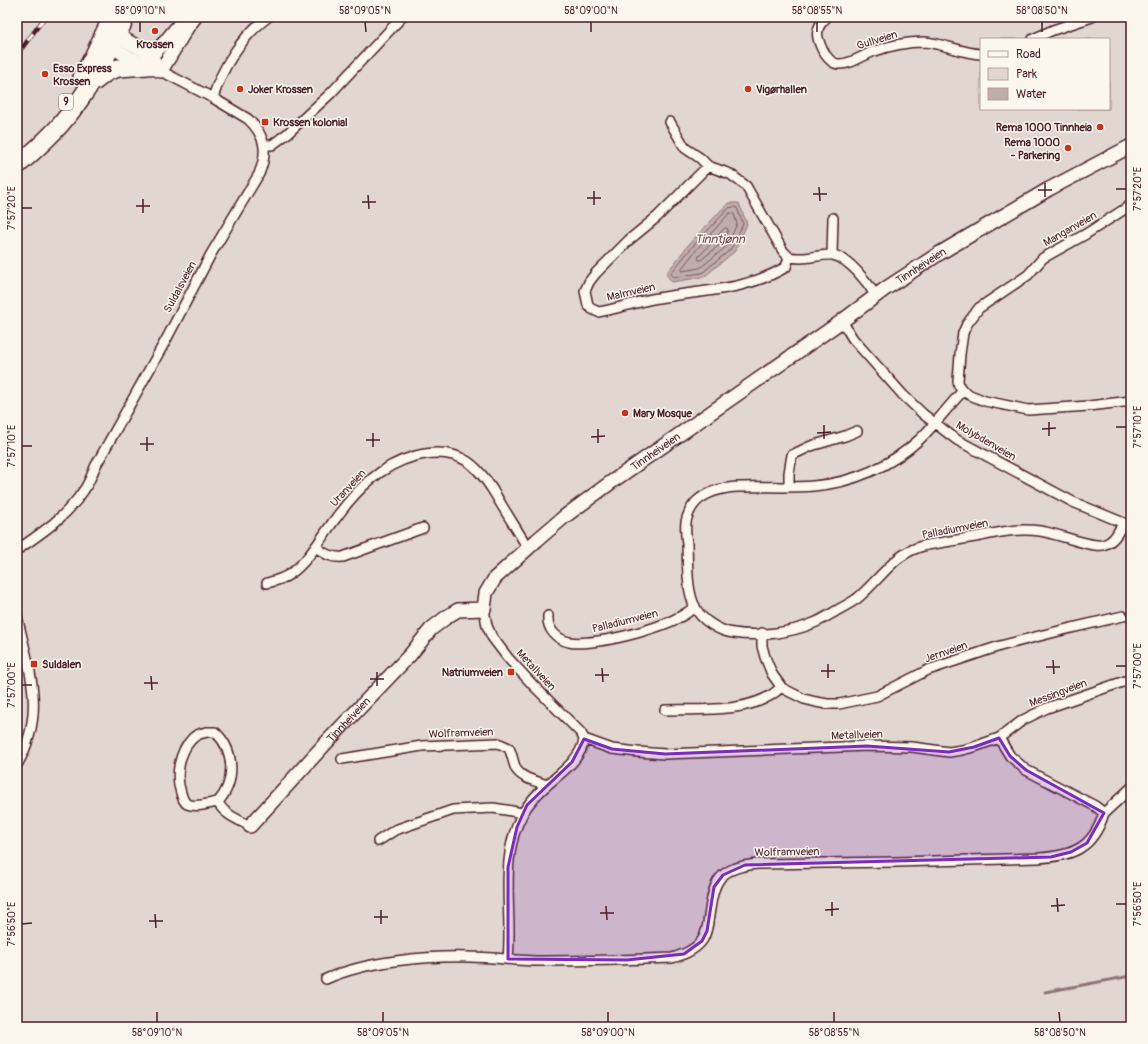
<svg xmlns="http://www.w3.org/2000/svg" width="1148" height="1044" font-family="Pangolin,sans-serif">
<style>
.green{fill:#e2d7d0;stroke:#967b7e;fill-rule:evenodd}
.water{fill:#bfadaa;stroke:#907477}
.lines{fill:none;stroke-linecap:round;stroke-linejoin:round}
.shore{stroke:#79585e;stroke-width:1}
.stream{stroke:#907477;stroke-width:3}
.street-casing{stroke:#4a1f2b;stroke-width:12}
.secondary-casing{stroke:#4a1f2b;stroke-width:16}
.highway-casing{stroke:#4a1f2b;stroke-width:20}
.street{stroke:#fbf7ec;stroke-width:9}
.secondary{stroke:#fbf7ec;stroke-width:13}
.highway{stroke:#fbf7ec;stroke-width:17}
.rail-casing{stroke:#4a1f2b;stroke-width:4.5}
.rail{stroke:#fbf7ec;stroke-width:3;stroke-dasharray:9;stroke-linecap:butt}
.marked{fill:#7b2cbf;fill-opacity:0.2;stroke:#7b2cbf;stroke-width:3;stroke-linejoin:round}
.ticks{fill:none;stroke:#4a1f2b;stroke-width:1.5}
.poi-dot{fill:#c8321e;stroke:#fbf7ec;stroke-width:1.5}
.labels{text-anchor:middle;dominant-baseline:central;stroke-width:3;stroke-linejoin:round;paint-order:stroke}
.shield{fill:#fbf7ec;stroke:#7f6065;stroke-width:1}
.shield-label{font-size:10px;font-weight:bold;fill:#4a1f2b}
.street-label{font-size:11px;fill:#4a1f2b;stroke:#fbf7ec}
.poi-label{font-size:11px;font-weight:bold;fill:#4a1f2b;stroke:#fbf7ec;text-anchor:start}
.water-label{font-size:12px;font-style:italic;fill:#6d4a51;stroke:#fbf7ec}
.neatline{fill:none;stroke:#4a1f2b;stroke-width:1.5}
.ticks-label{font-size:10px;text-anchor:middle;fill:#4a1f2b}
</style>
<rect width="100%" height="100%" fill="#fbf7ec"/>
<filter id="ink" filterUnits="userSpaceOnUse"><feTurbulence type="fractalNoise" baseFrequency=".025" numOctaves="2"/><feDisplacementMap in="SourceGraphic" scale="8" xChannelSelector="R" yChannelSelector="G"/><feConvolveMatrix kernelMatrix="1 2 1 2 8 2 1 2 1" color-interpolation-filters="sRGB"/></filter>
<g filter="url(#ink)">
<path class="green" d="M17,17H1131V1027H17ZM981,39H1109V109H981Z"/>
<path class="water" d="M728,203H739L747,224L735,251L704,277L672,282L666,274L689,244Z"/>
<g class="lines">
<path class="shore" d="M735,207L737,208L743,224L731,249L702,273L673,277L671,273L693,246L729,208Z
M730,213L734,214L737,224L727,246L700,268L682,271V268L696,250Z
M725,228H727L728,230L723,242L701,260H699L698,257L701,254Z"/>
<path class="stream" d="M1045,992L1131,976"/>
<g class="street-casing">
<path id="street" d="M827,17C820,23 816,29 818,38C820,47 828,63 838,64C850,65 862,56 872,52C888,46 907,42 924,42C943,43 961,53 981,54
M1033,39L1053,30L1092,17
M213,98C222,67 242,36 268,17
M670,122L685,148L700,158L708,166L730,174L746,186L783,251L789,257C793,258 797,258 801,258C812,258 822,254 833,255C849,258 868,283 876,296
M264,145H272L288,133L331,93L402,17
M708,166L657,217L629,240L596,273L589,282L585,291L588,305L592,309L598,312C618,309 638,301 658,298C702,290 746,291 786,267L789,257
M1131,205L1086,234L1043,258L1028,275L979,308L967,324L963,333L960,354L958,381L959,386L963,391L970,395L985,401L1028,410L1089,406L1131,401
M832,255L833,218
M842,321L853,339L903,395L923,414L957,440L1073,502L1131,526
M963,391C948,406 936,424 920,439C891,466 853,483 813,486C788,488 762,486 737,487C722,488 706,492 696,502C691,507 687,516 686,522C685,529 686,537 687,544C688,563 686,589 695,607C701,620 719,631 733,633C759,637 790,633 814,623C822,620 829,615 836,611C844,606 854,602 860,596C883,576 896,551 927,545C945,542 963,539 981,536C1000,532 1020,528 1040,531C1056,533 1089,547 1102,545C1113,543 1118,533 1123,523
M789,486V473L792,455L811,446L845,436L857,431
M316,547C325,554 331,558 343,557L423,528
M17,550C42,533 67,516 84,490C89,483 92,475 95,467L167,338L211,254L259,174C268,152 266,136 248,119L213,98L161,71L158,63L152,55
M267,583C275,581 283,579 290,574C309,561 322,536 336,518C357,489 380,466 415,456C462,444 480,467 501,504C510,519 519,533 528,548
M484,609L487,626L492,637L508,658L533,685L581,733L584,739L612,749L638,752L665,754L867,746L912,747L949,752L962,750L974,747L999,738L1023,720L1047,708L1131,679
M17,616C29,671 47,712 17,765
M548,616C547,629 556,639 569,642C594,647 678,626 695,606
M762,633V646L765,657L772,674L782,688L804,699L816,702L827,704H839L877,696L928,670L1000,646L1063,630L1123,616
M665,710C699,709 756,714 781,687
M207,732H215C235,750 236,782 218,802C210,803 196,808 187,804C184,802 182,797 181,793C175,776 179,753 191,740C195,735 201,733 207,732Z
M999,738L1010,756L1026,770L1095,806L1104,813
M342,759L422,746L498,743L509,748C512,754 513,762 516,769C522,779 537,781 547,785C538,793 529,802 523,813C498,857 513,911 508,959
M547,785C561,773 582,758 584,739
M218,802C223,814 239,820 250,826
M1104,813L1131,788
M378,841L395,830L453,810L493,808L506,810L522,813
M326,979C366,961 426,956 469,957C493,957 517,961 542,961C585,961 628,960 672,958C683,955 696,950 703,939C707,932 708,924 709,916C714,880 718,868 757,864L896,862L1038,858C1072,856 1093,849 1104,813"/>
</g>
<g class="secondary-casing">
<g id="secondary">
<path d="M108,37H120L152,55L165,42L183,20"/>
<path d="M105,40C121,55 141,64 161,71L188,26L195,17"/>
<path id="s1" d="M250,826L325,744L410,655L431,629L448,616L458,610L484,609L486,593L495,578L537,540L564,517L610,483L842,321L885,289L940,253L1049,189L1131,146"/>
</g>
</g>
<g class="highway-casing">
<path id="highway" d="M82,77L93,57L112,17
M94,82L107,72L118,68L147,66
M17,166C32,153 48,139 61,124C89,92 108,55 126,17"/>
</g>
<use href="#street" class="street"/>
<use href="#secondary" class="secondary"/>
<use href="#highway" class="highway"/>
<g class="rail-casing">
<path id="rail" d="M17,55L45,17"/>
</g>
<use href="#rail" class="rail"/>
</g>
</g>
<path class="marked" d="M999,738L1010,756L1026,770L1104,813L1087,843L1071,852L1051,857L745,865L723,875L714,887L707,931L702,941L684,954L627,960L508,959V867L517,827L527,805L572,762L584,739L612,749L665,754L867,746L949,752L974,747Z"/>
<path class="ticks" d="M140,22V32M365,22L366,32M591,22V32M817,22V32M1042,22V32M1045,183V197M819,187L820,201M1116,189H1126M1038,190H1052M594,191V205M813,194H827M368,195L369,209M587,198H601M143,199V213M362,202H376M136,206H150M22,208H32M1049,422V436M824,425V439M1116,427H1126M598,429V443M1042,429L1056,428M373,433V447M817,433L831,432M147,437V451M591,437L605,436M366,440H380M140,444H154M22,446H32M1053,660L1054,674M828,664V678M1116,666H1126M1046,667H1060M602,668L603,682M821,671H835M377,672V686M595,675H609M151,676L152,690M370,679H384M144,683H158M22,685H32M1057,898L1058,912M832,902V916M1116,904H1126M606,906L607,920M1051,906L1065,905M381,910V924M825,910L839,909M600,913H614M155,914L156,928M374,917H388M149,921H163M22,924L32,923M157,1012V1022M383,1012V1022M608,1012V1022M834,1012V1022M1059,1012L1060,1022"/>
<g class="poi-dot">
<circle cx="155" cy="31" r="4"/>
<circle cx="45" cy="74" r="4"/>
<circle cx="240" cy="89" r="4"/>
<circle cx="748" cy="89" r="4"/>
<rect x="261" y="118" width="8" height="8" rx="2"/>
<circle cx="1100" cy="127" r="4"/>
<circle cx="1068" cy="148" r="4"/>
<circle cx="625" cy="413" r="4"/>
<rect x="30" y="660" width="8" height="8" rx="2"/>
<rect x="507" y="668" width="8" height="8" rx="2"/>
</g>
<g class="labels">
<rect class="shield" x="59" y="94" width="14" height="16" rx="3"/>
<g class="shield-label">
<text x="66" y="102">9</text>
</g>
<g class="street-label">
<text transform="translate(877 40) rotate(-17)">Gullveien</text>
<text transform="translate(1070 229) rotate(-30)">Manganveien</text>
<text stroke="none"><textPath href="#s1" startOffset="889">Tinnheiveien</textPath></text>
<text transform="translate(180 287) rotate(-62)">Suldalsveien</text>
<text transform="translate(631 292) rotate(-13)">Malmveien</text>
<text transform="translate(986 441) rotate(30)">Molybdenveien</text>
<text stroke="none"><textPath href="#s1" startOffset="565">Tinnheiveien</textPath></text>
<text transform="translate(348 488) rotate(-47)">Uranveien</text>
<text transform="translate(955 529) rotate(-11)">Palladiumveien</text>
<text transform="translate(625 621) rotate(-14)">Palladiumveien</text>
<text transform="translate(946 652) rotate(-19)">Jernveien</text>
<text transform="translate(536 670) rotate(47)">Metallveien</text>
<text transform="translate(1058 693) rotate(-21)">Messingveien</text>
<text stroke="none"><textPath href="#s1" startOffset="145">Tinnheiveien</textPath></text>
<text transform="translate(461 733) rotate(-2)">Wolframveien</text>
<text transform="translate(857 735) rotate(-2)">Metallveien</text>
<text transform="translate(787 852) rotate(-1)">Wolframveien</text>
</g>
<g class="poi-label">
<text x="155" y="44" text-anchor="middle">Krossen</text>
<text x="53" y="68">Esso Express<tspan x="53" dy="13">Krossen</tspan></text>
<text x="248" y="89">Joker Krossen</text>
<text x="756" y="89">Vigørhallen</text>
<text x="273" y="122">Krossen kolonial</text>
<text x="1092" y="127" text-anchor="end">Rema 1000 Tinnheia</text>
<text x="1060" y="142" text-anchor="end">Rema 1000<tspan x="1060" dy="13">- Parkering</tspan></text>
<text x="633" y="413">Mary Mosque</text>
<text x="42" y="664">Suldalen</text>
<text x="503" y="672" text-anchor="end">Natriumveien</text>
</g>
<g class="water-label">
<text x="720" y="239">Tinntjønn</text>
</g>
</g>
<rect width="1148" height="1044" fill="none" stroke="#fbf7ec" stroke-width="44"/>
<rect x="980" y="38" width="130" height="72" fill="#fbf7ec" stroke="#b4a19f"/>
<rect x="988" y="51" width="20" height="6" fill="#fbf7ec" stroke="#b4a19f"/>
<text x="1016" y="58" font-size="12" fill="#4a1f2b">Road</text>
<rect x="988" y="68" width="20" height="12" fill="#e2d7d0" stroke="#b4a19f"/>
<text x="1016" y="78" font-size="12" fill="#4a1f2b">Park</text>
<rect x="988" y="88" width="20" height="12" fill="#bfadaa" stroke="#b4a19f"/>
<text x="1016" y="98" font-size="12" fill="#4a1f2b">Water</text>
<rect x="22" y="22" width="1104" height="1000" class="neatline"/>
<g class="ticks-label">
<text x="140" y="14">58°09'10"N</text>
<text x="365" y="14">58°09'05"N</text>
<text x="591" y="14">58°09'00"N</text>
<text x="817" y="14">58°08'55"N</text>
<text x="1042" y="14">58°08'50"N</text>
<text transform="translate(1137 189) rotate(-90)" y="4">7°57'20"E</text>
<text transform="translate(11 208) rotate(-90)" y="4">7°57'20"E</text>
<text transform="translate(1137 427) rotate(-90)" y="4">7°57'10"E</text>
<text transform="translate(11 446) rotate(-90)" y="4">7°57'10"E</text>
<text transform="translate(1137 666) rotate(-90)" y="4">7°57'00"E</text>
<text transform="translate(11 685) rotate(-90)" y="4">7°57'00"E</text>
<text transform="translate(1137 904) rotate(-90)" y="4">7°56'50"E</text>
<text transform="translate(11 924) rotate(-90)" y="4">7°56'50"E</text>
<text x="157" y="1036">58°09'10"N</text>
<text x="383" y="1036">58°09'05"N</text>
<text x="608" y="1036">58°09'00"N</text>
<text x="834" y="1036">58°08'55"N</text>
<text x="1060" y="1036">58°08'50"N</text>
</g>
</svg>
